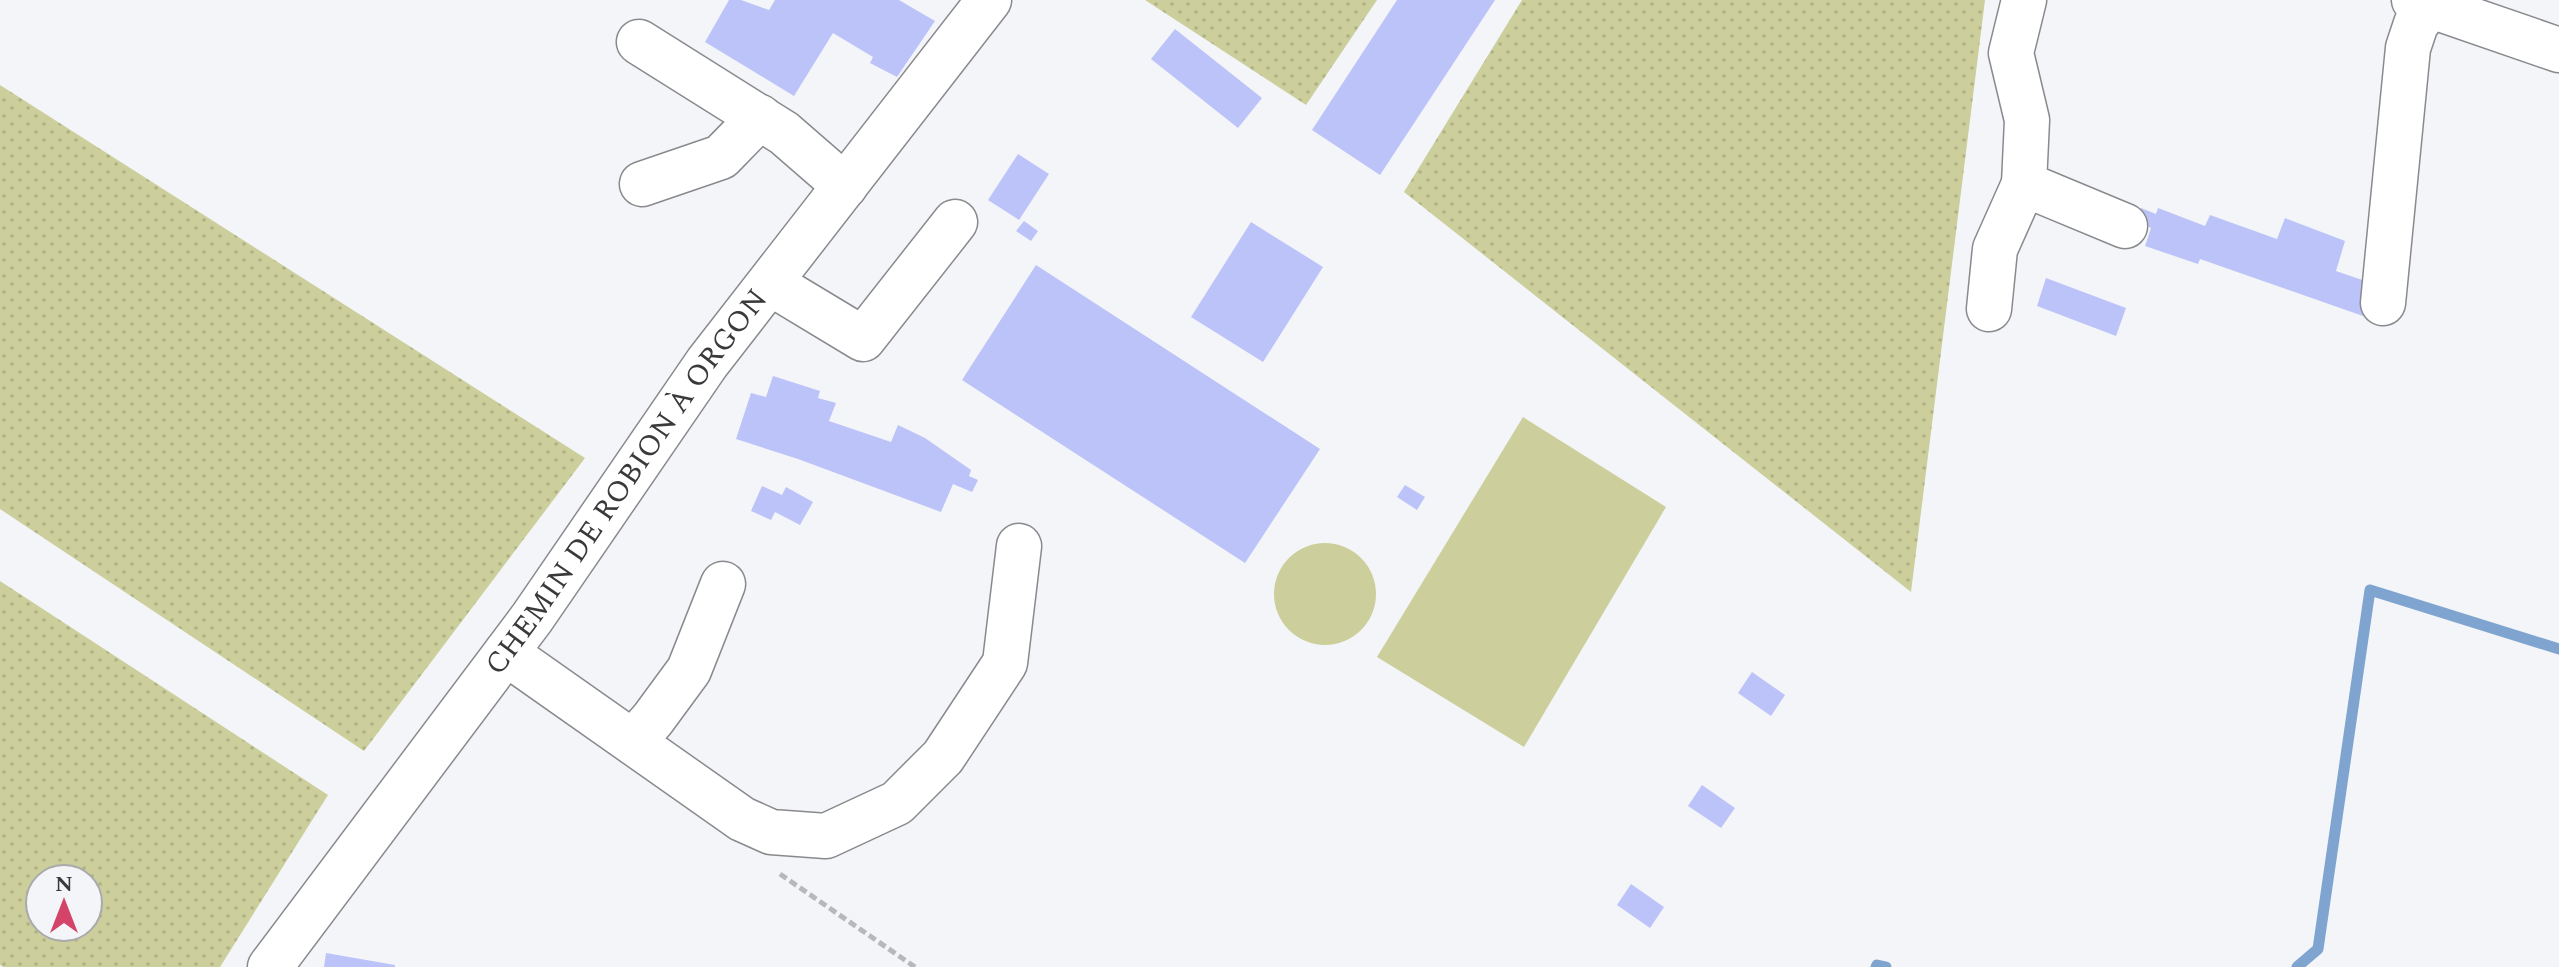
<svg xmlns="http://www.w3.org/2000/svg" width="2559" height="967" font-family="Spectral,serif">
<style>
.grass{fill:url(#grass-dots);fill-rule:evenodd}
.pitch{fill:#cccf9b}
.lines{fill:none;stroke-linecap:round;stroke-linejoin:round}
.stream{stroke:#7fa4cf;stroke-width:11}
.building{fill:#bcc3f8}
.minor-casing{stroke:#898a8d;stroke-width:47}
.path{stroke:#b7b8bb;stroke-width:5;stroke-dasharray:8 4;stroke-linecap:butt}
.minor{stroke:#fff;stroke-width:44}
.labels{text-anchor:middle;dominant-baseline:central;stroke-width:6;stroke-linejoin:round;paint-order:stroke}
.street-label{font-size:30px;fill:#3a3a3c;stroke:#f4f5f9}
</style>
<defs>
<pattern id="grass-dots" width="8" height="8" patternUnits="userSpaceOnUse" patternTransform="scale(2)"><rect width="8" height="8" fill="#cccf9b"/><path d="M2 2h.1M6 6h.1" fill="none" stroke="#b0b286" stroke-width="1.8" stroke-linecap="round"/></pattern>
</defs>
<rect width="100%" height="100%" fill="#f4f5f9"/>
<path class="grass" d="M1145,0H1377L1306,105Z
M1522,0H1985L1911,592L1404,192Z
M0,85L585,458L364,751L0,509Z
M0,581L328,795L220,967H3L0,965ZM40,879H88V927H40Z"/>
<path class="pitch" d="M1523,417L1666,507L1524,747L1377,657Z
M1274 594a51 51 0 1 1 102 0a51 51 0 1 1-102 0Z"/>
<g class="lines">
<path class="stream" d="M1876,967L1877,965L1886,967
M2297,967L2318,949L2370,590L2559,649"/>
</g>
<path class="building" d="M729,0H741L769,10L775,0H899L935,21L897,77L870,63L873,57L833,33L794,96L705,42Z
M1397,0H1495L1380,175L1312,130Z
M1175,29L1262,98L1238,128L1151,59Z
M1018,154L1049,174L1019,220L988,200Z
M2141,208L2156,214L2158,208L2205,226L2210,215L2277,239L2285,218L2345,241L2336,271L2374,284L2363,316L2200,259L2198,264L2145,246L2151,228L2137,220Z
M1024,221L1038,231L1031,241L1016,231Z
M1251,222L1323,267L1263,362L1191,317Z
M1036,265L1320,449L1245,563L962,380Z
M2046,278L2126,308L2116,336L2037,306Z
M773,376L820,391L818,398L836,403L829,421L891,442L898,425L925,438L971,470L969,476L978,480L972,492L953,484L941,512L798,459L736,439L751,393L766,397Z
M1405,485L1425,497L1417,510L1397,497Z
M762,486L782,495L786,487L813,502L800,525L775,512L771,520L751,511Z
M1752,672L1785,695L1771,716L1738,693Z
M1702,785L1735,808L1721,828L1688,806Z
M1631,884L1664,907L1650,928L1617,905Z
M326,953L395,965V967H324Z"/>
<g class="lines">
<g class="minor-casing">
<g id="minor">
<path d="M2024,0L2011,53L2027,120L2024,184L2125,226"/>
<path d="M2414,0L2559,50"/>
<path d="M639,42L784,133L845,186"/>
<path d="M642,184L721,157L760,117"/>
<path d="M770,283L863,339L955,222"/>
<path d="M2383,303L2408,48L2416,24L2430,6"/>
<path d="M1989,309L1995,249L2024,184"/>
<path d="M506,653L742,819L771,832L826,836L897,803L943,757L1005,663L1019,546"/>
<path d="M633,742L653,719L689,670L723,584"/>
<path id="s1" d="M270,967L532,618L707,363L989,0"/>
</g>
</g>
<path class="path" d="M780,874L915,967"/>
<use href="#minor" class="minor"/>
</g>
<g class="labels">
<g class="street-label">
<text stroke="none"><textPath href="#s1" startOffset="602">CHEMIN DE ROBION À ORGON</textPath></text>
</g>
</g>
<g transform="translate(64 903)"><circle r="38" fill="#f4f5f9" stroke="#aaaaad" stroke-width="2"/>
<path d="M0-6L14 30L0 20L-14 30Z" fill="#d34468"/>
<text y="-12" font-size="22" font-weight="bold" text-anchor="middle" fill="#3a3a3c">N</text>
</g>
</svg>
